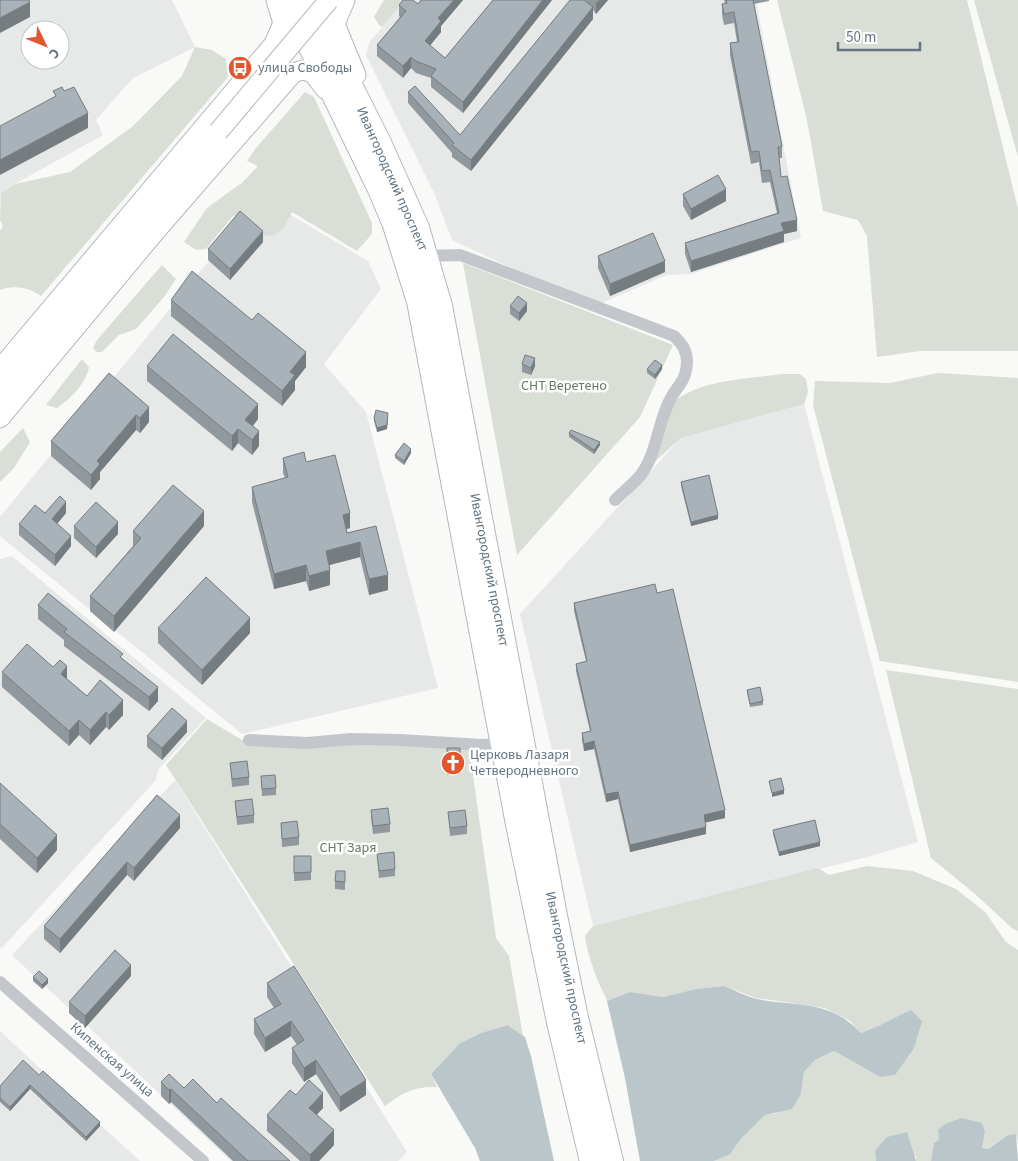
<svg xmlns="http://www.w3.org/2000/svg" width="1018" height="1161" font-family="'Source Sans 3',sans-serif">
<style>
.built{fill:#e7e8e8;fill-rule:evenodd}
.green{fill:#d9ded6}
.water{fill:#bac6ca}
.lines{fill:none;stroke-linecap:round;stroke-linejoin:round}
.secondary-casing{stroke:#b3b9be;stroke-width:21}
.highway-casing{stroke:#b4b8bc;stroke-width:26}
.street{stroke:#c3c7cb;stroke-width:12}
.secondary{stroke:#fff;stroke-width:19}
.highway{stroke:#fff;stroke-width:24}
.secondary-bridge-casing{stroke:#b3b9be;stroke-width:21;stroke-linecap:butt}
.secondary-bridge{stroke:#fff;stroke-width:19}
.wall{fill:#91999e}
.shaded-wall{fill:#767d81}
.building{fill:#a9b2b8;stroke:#767d81}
.labels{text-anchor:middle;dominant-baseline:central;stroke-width:5;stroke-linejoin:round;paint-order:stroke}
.poi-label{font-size:14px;fill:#657582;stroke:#fff;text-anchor:start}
.street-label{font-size:14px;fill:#657582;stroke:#fff}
.park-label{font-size:14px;fill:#677a64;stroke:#fff}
</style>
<rect width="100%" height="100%" fill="#f9f9f7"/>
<path class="built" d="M0,0H172L195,47L133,78L96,120L103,135L15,184L1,193L0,200ZM30,30H60V60H30Z
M405,0H756L801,238L691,274L667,275L599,304L537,280L452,240L435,195L366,55L369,43Z
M261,197L368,261L381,289L324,364L366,412L438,688L242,734L0,536V517Z
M804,404L918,842L867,857L593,926L520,614L681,438Z
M12,556L206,718L158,770L156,780L2,948L0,947V559Z
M175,780L407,1152L398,1161H231L12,955Z
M0,1031L105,1129L140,1161H0Z"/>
<path class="green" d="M384,0H405L382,27L379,25L374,17Z
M777,0H967L1018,209V351H920L877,357L867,236L858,220L823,211L807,120Z
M974,0H1018V157Z
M195,47L212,50L226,59L228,77L41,296C29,287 14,285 0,290V231L3,226L0,220L1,193L15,184L70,172L133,126L182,76Z
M305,92L314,97L372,223V234L357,251L292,212L283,229L272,236L263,235L240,215L233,216L206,249L196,250L184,242L207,208L240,184L243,185L241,184L258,166L247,161L256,148Z
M463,263L673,345L640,417L517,555Z
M162,265L176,279L164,297L136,329L119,335L102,352H96L93,348L97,340Z
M82,359L89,367C86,384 70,399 57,408L46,405Z
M938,373L1018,378V682L880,661L813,405L815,381L890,383Z
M781,374H800L806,379L808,392L804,404L681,438L648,468L672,404C695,380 748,379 781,374Z
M23,428L30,442L14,468L0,482V452Z
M886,670L1018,689V931L1013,929L974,893L931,858Z
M207,719L247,743L469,747L496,938L509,956L523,1036L506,1025L481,1033L460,1043L431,1074L437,1087C414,1086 402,1093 385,1106L166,765Z
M867,866L913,871L956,889L985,912L1006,942L1018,950V1141L1016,1134L1008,1135L987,1149L982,1148L985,1132L939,1141L934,1144L931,1161H916V1156L875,1151L876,1161H714L730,1153L740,1140L765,1115L777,1113L801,1094L804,1072L815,1060L834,1051L880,1077L883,1026L861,1033L850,1021L825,1008L756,998L724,986L696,989L663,997L630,992L607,1001C604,992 600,987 597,979C593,968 586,947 585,936L593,926L818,868L829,875Z"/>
<path class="water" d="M724,986C734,990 745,996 757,999C798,1007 829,999 861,1033C879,1027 893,1018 911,1010L922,1021L914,1048L895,1075L880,1077L834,1051L815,1060L804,1072L801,1094L792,1109L765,1115L740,1140L730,1154L714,1161H640L625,1078L607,1001L630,992L663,997L696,989Z
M507,1025L525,1037L531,1056L554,1161H480L475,1148L431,1074L460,1043L481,1033Z
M961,1118L982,1123L985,1132L982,1148L988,1149L1008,1135L1016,1134L1018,1161H931L934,1143L939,1140L938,1130L945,1124Z
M907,1132L916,1161H876L875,1151L887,1137Z"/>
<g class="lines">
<g class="secondary-casing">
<path id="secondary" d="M345,0L335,24L356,75
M0,369L274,44L283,23L276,0
M0,394L218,132
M0,418L154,233L293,73L303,70L313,73L325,89"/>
</g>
<g class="highway-casing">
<path id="highway" d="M288,0L380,189L394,222L419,301L518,824L559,1022L592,1161
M307,0L379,143L417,228L440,306L555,916L576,1018L611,1161"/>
</g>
<path class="street" d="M427,256L460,255L674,336C682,344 687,350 687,362C686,380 680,383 672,396C657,421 658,453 640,476C633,484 623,492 615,500
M249,740L307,743L351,739L400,740L482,745L503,744
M0,982L203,1161"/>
<use href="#secondary" class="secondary"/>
<use href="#highway" class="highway"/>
<g class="secondary-bridge-casing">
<path id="secondary-bridge" d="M218,132L329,0"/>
</g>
<use href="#secondary-bridge" class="secondary-bridge"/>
</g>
<path class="wall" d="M421,0H463L441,26V32L430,45L445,58L493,0H552L463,113L431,87V78L416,73L411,68L403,78L377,56V45L400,17L399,16V5L418,4Z
M585,0H608L596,14L593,10V19L471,171L452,157V153L408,103V92L460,135L586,2Z
M724,0H769V1L754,4L782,146V158H779L781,177L797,231L784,234V242L691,272L685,254V243L777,213L770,182L762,183L759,162L751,164L730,55V43L737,42L734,23L724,25L722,15V4L725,3Z
M683,194L726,201L691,220L683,206Z
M263,242L230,280L208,260V249Z
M598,256L665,272L610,296L598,268Z
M171,300L306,367L295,381V390L282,406L171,316Z
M510,306L527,311L519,321L510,314Z
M522,364L535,366L531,375L522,372Z
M147,366L258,419L253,426L259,446L252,455L238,443L232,451L147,381Z
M647,369H662L655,379L647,373Z
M109,373L149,422L140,433L136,430L100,472V479L91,490L51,456V441Z
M388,417L387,429L377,432L374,421V418Z
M569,433L600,445L594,454L569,437Z
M411,453L404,465L395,458V455Z
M283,458L306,462L350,528L346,529L347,533L376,526L388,590L369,595L360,557L329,565L330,585L309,591L306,581L274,589L252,502V487L285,478L283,473Z
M681,482L718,519L691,526L681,486Z
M45,513H66L57,524L71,546L55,566L19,535V524Z
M74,526L118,534L96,558L74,538Z
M204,526L114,632L90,611V596L133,546V531Z
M657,593L725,818L705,822L706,834L630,852L618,799L606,802L594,749L584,751L582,741V733L590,731L576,671V664L586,661L574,611V603Z
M38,605L123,659L158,701L149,711L64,646V640L38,619Z
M158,628L250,633L202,685L158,643Z
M2,672L67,679L87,696L123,715L109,730L106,727L90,745L79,735L69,746L2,687Z
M747,690L763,701V705L750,707Z
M187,732L162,760L147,747V736Z
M447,748H460V774L447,775Z
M230,763L249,777V785L232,787Z
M261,776L276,788V795L262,796Z
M0,783L57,850L37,873L0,839Z
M157,795L180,828L134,881L127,875L60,953L44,939V926Z
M235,801L254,815V823L237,825Z
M371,810L390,824V832L373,834L371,817Z
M448,812L467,826V834L450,836Z
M281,823L299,837V845L282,847Z
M773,830L820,846L779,856L773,834Z
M377,854L395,869V876L379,878Z
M294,856H311V880L294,881Z
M345,879V890L335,889V881Z
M131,976L85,1028L69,1013V1002Z
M33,977L48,983L42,989L33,981Z
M267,983L366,1095L340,1112L316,1074L304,1082L292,1063V1048L297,1045L291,1036L265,1052L254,1034V1019L274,1008L267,997Z
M39,1075L100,1126L86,1141L30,1089L10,1111L0,1102V1086Z
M161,1082L184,1088L217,1103L290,1161H233L171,1102L169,1104L161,1096Z
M296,1095L323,1108L317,1114L334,1145L319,1161H300L267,1131V1115Z"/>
<path class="shaded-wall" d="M454,0H463L441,26V32L425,52V41L438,18Z
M543,0H552L463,113V102Z
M599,0H608L596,14V3Z
M30,2V17L0,33V18Z
M593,7V19L471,171V160Z
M411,57V68L403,78V66Z
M88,113V128L0,175V160Z
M726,189V201L691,220V209Z
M797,220V231L784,234V242L691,272V261L781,223Z
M263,231V242L230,280V269Z
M665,261V272L610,296V284Z
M527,303V311L519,321V313Z
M306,352V367L295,381V390L282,406V391L290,372Z
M535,358V366L531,375V368Z
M662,365V369L655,379V375Z
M258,404V419L245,435V420Z
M149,407V422L140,433V418Z
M388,413L387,429L377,432V428Z
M136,415V430L100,472V479L91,490V475L97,461Z
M238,429V443L232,451V436Z
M259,431V446L252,455V440Z
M600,442V445L594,454V450Z
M411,449V453L404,465V461Z
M66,502V513L52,530V519Z
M204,511V526L114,632V616Z
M350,513V528L343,530V515Z
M718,515V519L691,526V522Z
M118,522V534L96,558V547Z
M71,536V546L55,566V555Z
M360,542V557L326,566V551Z
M306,565V581L274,589V574Z
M330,570V585L309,591V576Z
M388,575V590L369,595V579Z
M250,618V633L202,685V670Z
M67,666V682L61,674Z
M158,687V701L149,711V697Z
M123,700V715L109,730V715Z
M106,712V727L90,745V730Z
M79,720V735L69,746V731Z
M187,721V732L162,760V748Z
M594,741V749L584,751V744Z
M784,790V794L772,797V793Z
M618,792V799L606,802V794Z
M725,810V818L704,823V815Z
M180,815V828L134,881V868Z
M706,827V834L630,852V845Z
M57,835V850L37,873V858Z
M820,842V846L779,856V852Z
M127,862V875L60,953V939Z
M131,965V976L85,1028V1016Z
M48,979V983L42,989V985Z
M291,1021V1036L265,1052V1038Z
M316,1060V1074L304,1082V1068Z
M366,1080V1095L340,1112V1097Z
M30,1085V1089L10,1111V1107Z
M171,1089V1102L169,1104V1090Z
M323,1093V1108L309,1123V1108Z
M100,1122V1126L86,1141V1137Z
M334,1130V1145L319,1161H310V1155Z"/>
<path class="building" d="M0,0H29L30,2L0,18Z
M403,0H413L418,4L421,0H454L438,18L441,21L425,41L445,58L493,0H543L463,102L431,76L436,69L416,61L411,57L403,66L377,45L406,11L399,5Z
M570,0H584L593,7L471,160L452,145L454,143L408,92L415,86L460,135Z
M726,0H753L782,146L778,147L781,177L787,176L797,220L781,223L784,231L691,261L685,243L779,213L770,170L762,171L759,151L751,152L730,43L739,42L734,12L724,14L722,4L727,3Z
M62,87L64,91L74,87L88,113L0,160V126L56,96L53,91Z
M718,175L726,189L691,209L683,194Z
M240,211L263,231L230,269L208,249Z
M653,233L665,261L610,284L598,256Z
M192,271L252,320L258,313L306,352L290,372L295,375L282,391L171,300Z
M518,296L527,303L519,313L510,306Z
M173,334L258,404L245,420L259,431L252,440L238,429L232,436L147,366Z
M525,355L535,358L531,368L522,364Z
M655,360L662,365L655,375L647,369Z
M109,373L149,407L140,418L136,415L97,461L100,464L91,475L51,441Z
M376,410L388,413L387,425L377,428L374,418Z
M571,430L600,442L594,450L569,433Z
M404,443L411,449L404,461L395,455Z
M304,452L306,462L335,455L350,513L343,515L347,533L376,526L388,575L369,579L360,542L326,551L330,570L309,576L306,565L274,574L252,487L288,477L283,458Z
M709,475L718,515L691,522L681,482Z
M173,485L204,511L114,616L90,596L141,538L133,531Z
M60,496L66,502L52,519L71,536L55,555L19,524L35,505L45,513Z
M96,502L118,522L96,547L74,526Z
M206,577L250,618L202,670L158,628Z
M655,584L657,593L673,589L725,810L704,815L706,827L630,845L618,792L606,794L594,741L584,744L582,733L591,731L576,664L587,661L574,603Z
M48,593L123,654L120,657L158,687L149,697L64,632L67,629L38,605Z
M27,644L53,667L60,660L67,666L61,674L87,696L100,680L123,700L109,715L106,712L90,730L79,720L69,731L2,672Z
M760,687L763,701L750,704L747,690Z
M172,708L187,721L162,748L147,736Z
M447,748H460V770L447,771Z
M247,761L249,777L232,779L230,763Z
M275,775L276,788L262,789L261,776Z
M781,778L784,790L772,793L769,781Z
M0,783L57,835L37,858L0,824Z
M157,795L180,815L134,868L127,862L60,939L44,926Z
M252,799L254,815L237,817L235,801Z
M388,808L390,824L373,826L371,810Z
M465,810L467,826L450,828L448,812Z
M815,820L820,842L779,852L773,830Z
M297,821L299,837L282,839L281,823Z
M394,852L395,869L379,871L377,854Z
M294,856H311V872L294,873Z
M336,871H345V882L335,881Z
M115,950L131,965L85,1016L69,1002Z
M294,966L366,1080L340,1097L316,1060L304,1068L292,1048L304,1040L291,1021L265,1038L254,1019L281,1004L267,983Z
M39,971L48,979L42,985L33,977Z
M23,1060L39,1075L43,1071L100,1122L86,1137L30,1085L10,1107L0,1098V1086Z
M169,1074L184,1088L193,1079L217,1103L221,1098L290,1161H248L171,1089L169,1090L161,1082Z
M309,1080L323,1093L309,1108L334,1130L310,1155L267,1115L290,1090L296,1095Z"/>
<defs>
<g id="bus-disc" transform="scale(1.25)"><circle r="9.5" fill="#e3562e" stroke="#fff"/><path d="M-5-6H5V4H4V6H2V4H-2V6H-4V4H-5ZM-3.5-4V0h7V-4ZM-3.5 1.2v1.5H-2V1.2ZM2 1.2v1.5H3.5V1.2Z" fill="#fff"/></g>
<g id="church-disc" transform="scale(1.25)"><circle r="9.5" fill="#e3562e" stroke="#fff"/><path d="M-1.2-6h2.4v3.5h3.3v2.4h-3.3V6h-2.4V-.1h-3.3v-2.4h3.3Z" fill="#fff"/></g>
</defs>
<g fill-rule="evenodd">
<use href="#bus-disc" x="240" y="68"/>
<use href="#church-disc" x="453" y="763"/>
</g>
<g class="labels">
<g class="poi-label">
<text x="258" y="68">улица Свободы</text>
<text x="470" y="755">Церковь Лазаря<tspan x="470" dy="16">Четверодневного</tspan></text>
</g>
<g class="street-label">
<text transform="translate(392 179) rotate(66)">Ивангородский проспект</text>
<text transform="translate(489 570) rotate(79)">Ивангородский проспект</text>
<text transform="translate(566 968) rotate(78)">Ивангородский проспект</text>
<text transform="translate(112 1060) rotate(41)">Кипенская улица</text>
</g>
<g class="park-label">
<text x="564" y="386">СНТ Веретено</text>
<text x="348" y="848">СНТ Заря</text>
</g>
</g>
<g transform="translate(45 45) rotate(133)"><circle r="24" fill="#ffffff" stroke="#c1c8cd"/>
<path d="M0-4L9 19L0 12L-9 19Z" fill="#e3562e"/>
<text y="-8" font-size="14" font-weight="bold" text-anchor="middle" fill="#657582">С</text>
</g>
<path d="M838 42v8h82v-8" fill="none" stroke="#657582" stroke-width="2.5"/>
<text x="846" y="42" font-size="15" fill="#657582" stroke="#ffffff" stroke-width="4" paint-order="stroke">50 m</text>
</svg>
